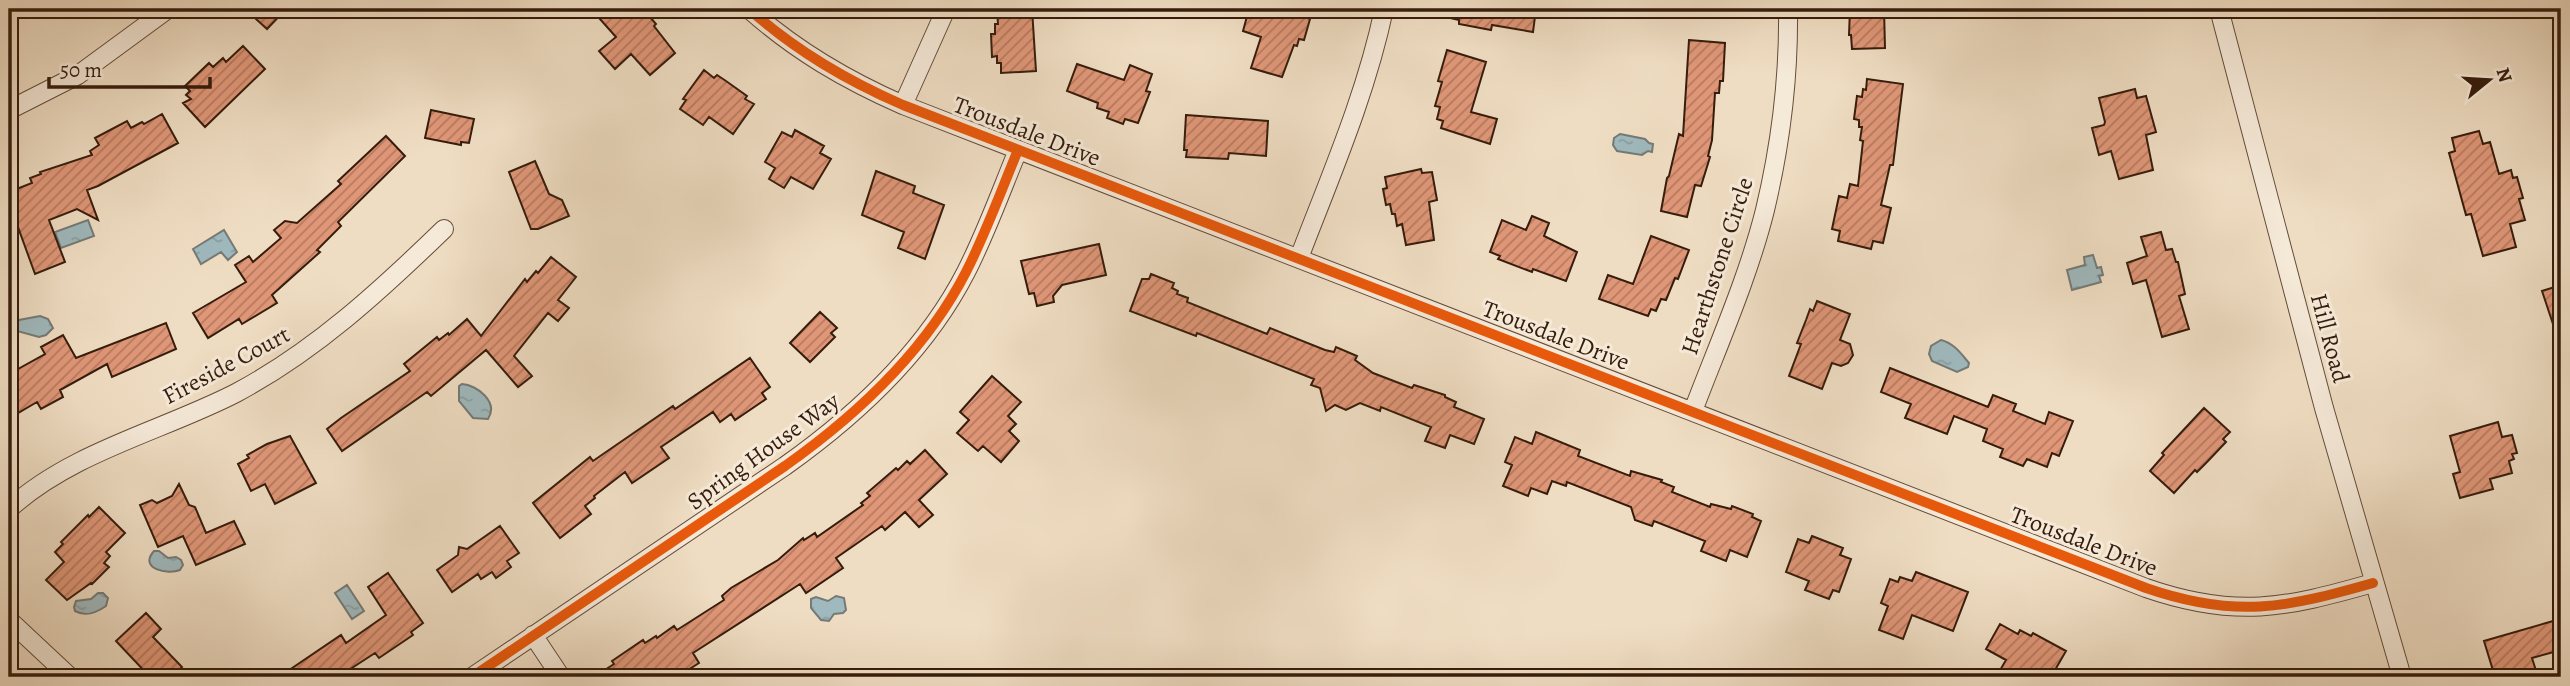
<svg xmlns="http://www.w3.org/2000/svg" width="2570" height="686" font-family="Alegreya,serif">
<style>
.water{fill:url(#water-ripples);stroke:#757a77;stroke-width:2}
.building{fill:url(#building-hatch);stroke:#361c0c;stroke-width:2}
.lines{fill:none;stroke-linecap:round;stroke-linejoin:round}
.street-casing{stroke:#644c3a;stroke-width:20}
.street{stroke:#f5e9d8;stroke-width:18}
.cycleway-casing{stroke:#f5e9d8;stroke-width:15}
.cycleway{stroke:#e8590c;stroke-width:10}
.labels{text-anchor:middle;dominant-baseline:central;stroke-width:6;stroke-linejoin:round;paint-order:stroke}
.street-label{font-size:24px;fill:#361c0c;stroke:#f5e9d8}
</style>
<defs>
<pattern id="water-ripples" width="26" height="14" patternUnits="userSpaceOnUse" patternTransform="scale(1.75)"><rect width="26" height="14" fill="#9fb9be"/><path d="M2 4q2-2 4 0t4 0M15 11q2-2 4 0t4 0" fill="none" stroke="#8a9ea2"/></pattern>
<pattern id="building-hatch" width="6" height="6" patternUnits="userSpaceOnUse" patternTransform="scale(1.75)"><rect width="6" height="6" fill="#e09778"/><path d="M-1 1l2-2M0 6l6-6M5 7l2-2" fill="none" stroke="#b67a61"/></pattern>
</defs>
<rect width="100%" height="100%" fill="#efddc3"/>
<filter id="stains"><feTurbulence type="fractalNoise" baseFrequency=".00286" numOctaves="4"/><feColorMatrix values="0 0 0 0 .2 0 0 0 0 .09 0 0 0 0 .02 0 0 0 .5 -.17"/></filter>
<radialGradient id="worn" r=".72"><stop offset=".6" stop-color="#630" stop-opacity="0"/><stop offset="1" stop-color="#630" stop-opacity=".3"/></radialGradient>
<path class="water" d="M1620,134L1645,139L1649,143L1653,144L1652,152L1648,151L1642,155L1617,151L1613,145L1614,138Z
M88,220L94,236L61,248L55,232Z
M224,230L237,252L228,260L221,252L201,264L193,249Z
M2093,255L2097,268L2101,267L2103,275L2099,276L2101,282L2072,290L2067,270L2085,265L2084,257Z
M40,316L48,319L53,328L46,335L39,337L17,331L16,325L19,320Z
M1941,340C1954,343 1962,355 1969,363L1968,367L1957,372L1932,361L1929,354L1931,346Z
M462,384C477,385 499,402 488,419L473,418L459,401V386Z
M159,551L168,558L176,557L181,560L183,565L180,570C168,575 138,569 154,551Z
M347,585L364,611L352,619L335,593Z
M98,593H103L108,598L106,606C96,613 86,617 75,611L74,607L76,601L91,599Z
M836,596L844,598L846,610L843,613L834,614L829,621L821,620L811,608V599L816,597L828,601Z"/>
<path class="building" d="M245,9H286L267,29Z
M591,9H643L656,24L654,26L675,53L650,75L631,54L615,69L599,51L616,37Z
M1000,9H1032L1036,71L1001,73V63H997V56L992,57L991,34H995V24H998L997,11L1000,12Z
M1249,9H1308L1305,17L1310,19L1304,40L1299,39L1297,46L1294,45L1282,77L1251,68L1261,37L1243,31Z
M1451,9H1536L1533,32L1492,25L1491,30L1459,24V20L1450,18Z
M1850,9H1884L1885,48L1852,49L1851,35H1849Z
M1689,40L1725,43L1723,81H1720L1719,93H1715L1712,140L1708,156L1710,157L1701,186L1695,185L1687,217L1661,211L1667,178L1669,176L1679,134L1683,136Z
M243,46L265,69L205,127L183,103L191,99L186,95L190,91L185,86L209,63L213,67L223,58L226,62Z
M1447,50L1486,62L1471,112L1497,119L1490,144L1441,128L1443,121L1437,119L1440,107L1435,106L1442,82L1438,81Z
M1077,64L1124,80L1130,65L1152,74L1146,91L1150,92L1138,123L1125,119L1123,124L1107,118L1109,112L1097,108L1098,103L1067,91Z
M704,70L714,78L717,75L726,81L747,96L745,99L754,104L733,134L709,117L703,125L680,109L686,100L683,99Z
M1867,79L1903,84L1893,165H1890L1881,205L1891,208L1883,243L1873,241L1871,249L1838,241L1840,231L1832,229L1839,196L1847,198L1850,184L1858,186L1863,141L1860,140L1862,127H1859V120L1854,119L1857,96L1862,97L1863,89L1866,90Z
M2135,89L2137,98L2146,96L2156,132L2146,135L2153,170L2119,179L2111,151L2099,155L2092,128L2104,125L2105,122L2099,98Z
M431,110L474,119L469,143L461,142V145L425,138Z
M162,114L178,143L98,186L87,190L98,220L77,209L49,220L65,262L35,274L15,219L9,222V192L32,183L30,178L41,174L40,172L92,155L90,151L99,145L95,138L127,121L131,128L142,122L144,124Z
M1186,115L1268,121L1266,156L1229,153L1228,159L1186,157L1187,150H1184Z
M795,130L824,146L820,153L831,159L813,189L791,177L784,188L769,179L775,168L765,162L782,132L792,137Z
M2479,131L2483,144L2490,142L2499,174L2511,170L2513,178L2517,177L2523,198L2519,199L2525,220L2510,224L2516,247L2483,256L2471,214L2466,215L2449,153L2455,151L2452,138Z
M386,136L405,156L338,222L341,226L317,250L320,252L272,295L277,303L242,324L239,319L208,338L193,313L246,282L235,265L249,256L253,262L281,238L274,230L285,221L297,223L341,184L338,181Z
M535,161L549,194L562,200L569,216L538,229H531L509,172Z
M1421,169L1422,173L1432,172L1437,200L1429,202L1434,240L1406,245L1402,224L1397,226L1395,214H1392L1390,204L1386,205L1383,189L1387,188L1385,177Z
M876,171L915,186L913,193L944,205L925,259L898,248L904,232L862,215Z
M1532,216L1549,223L1544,236L1577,252L1566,281L1533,269L1532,272L1498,259L1500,256L1490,252L1502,220L1526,230Z
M2161,232L2166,250L2172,249L2176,262H2178L2185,294L2179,296L2189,329L2162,337L2146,280L2133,284L2127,263L2147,256L2141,237Z
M1651,236L1689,250L1678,279L1675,278L1666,300L1661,299L1656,311L1651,309L1648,316L1599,299L1608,275L1633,284Z
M1099,244L1106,275L1062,285L1053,296L1054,302L1037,306L1034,293L1029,294L1021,261Z
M551,257L576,277L558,300L569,308L558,321L548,313L514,356L532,376L518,387L486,350L431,396L427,392L342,451L327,429L341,418L410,371L404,364L437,337L439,340L448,333L449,335L467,319L481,336L525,279L527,282L536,271L538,273Z
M1151,274L1174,283L1172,288L1178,291L1177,294L1188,298L1187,302L1267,334L1270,328L1325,350L1334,352L1336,347L1357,356L1355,360L1373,373L1412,388L1414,385L1445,395V397L1456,402L1454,407L1484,419L1474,444L1450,435L1445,448L1425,441L1431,427L1381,407L1380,411L1360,403L1346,410L1335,405L1326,411L1320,388L1311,385L1314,379L1197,333L1196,336L1130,311L1142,279H1149Z
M2561,285V338L2558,339L2542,291Z
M1817,301L1850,314L1840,340L1850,344L1853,355L1848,363L1841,366L1832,363L1822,389L1789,376L1801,344L1797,343L1806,320L1810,309L1813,311Z
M820,312L837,328L831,333L835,337L810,362L790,343Z
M166,323L176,349L112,377L107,364L60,390L63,397L41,409L37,402L18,413L9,396V374L45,354L41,347L63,335L76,358Z
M750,358L770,387L762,393L766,399L735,420L731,414L720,422L713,412L661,447L669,458L632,483L625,472L594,496L595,498L585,506L591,514L560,538L533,503L590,457L593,461L673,406L675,409Z
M1890,368L1988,407L1993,395L2016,404L2013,411L2045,424L2049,412L2073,421L2059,456L2052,453L2047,467L2027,459L2023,466L2000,457L2003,449L1983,441L1987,429L1954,416L1947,434L1905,418L1911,404L1881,392Z
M992,376L1021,402L1008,416L1016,424L1009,431L1019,441L1001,462L983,446L978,451L957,433L969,420L960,412Z
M2204,408L2230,432L2223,439L2226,442L2207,462L2197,472L2195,470L2174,493L2150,471L2164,455L2162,453Z
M2498,422L2502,437L2512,435L2517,453L2512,454L2514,459L2509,461L2512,473L2490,479L2493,489L2460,498L2453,474L2460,472L2450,436Z
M1536,432L1580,450L1578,456L1630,476L1631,471L1662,480L1661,482L1674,487L1672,492L1710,507L1711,504L1731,509L1732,506L1753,514L1752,517L1761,521L1747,557L1730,550L1726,561L1701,551L1705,541L1654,521L1652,526L1635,520L1631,507L1567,482L1566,486L1552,481L1547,494L1531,488L1528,496L1503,486L1512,465L1505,462L1515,437L1532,444Z
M290,436L316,483L275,504L265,484L251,491L238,464L249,458L247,455L267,444Z
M925,450L947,474L919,500L933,515L919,527L905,512L885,530L882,526L836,558L843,568L806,593L800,584L693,653L699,663L677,677H594L614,664L612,661L643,640L645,643L656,636L657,638L674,626L677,630L724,600L722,596L731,588L778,560L803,538L804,540L815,533L817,537L863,505L861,503L870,496L867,493L896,468L898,470L907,461L910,464Z
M179,484L189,505L195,507L206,533L234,521L245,544L196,565L183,536L158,547L140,505L152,500L157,503L172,496Z
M99,507L125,533L106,552L110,556L104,563L109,567L92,584L91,583L67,600L46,580L64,562L55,552L63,544L61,542L88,515L89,517Z
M500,526L519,553L507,561L511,567L496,578L492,572L481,579L478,574L452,592L437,570L458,555L459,547L467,549Z
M1812,536L1843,548L1840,555L1851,559L1839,592L1833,590L1829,599L1805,590L1809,581L1786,572L1798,539L1809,543Z
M1916,572L1968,592L1953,631L1912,615L1903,639L1879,630L1888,606L1881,603L1890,579L1898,582L1900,577L1912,581Z
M388,573L423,623L411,632L413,635L379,658L375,653L338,677H279L341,635L346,643L386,615L368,587Z
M146,613L161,629L153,637L182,667L172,677H150L116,641Z
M2553,621L2561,650L2532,658L2538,677H2495L2484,641Z
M2000,624L2018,634L2020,630L2031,636L2033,633L2066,651L2051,677H2009L1999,672L2006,660L1986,649Z"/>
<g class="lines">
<g class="street-casing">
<path id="street" d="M749,9C796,51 846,80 903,105L2146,588C2236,619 2285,608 2373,583
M2219,9L2324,408L2402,677
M903,105L946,9
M9,110L78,75L168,9
M1299,258C1330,177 1366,95 1384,9
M1693,411C1718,345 1748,278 1765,210C1781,143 1789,77 1788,9
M9,509C71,452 162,431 236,393C315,351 380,291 444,229
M9,620L70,677
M533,635L561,677
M472,677L785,466C857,415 925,352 966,272C986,233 1001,191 1018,150"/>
</g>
<use href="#street" class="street"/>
<g class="cycleway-casing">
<path id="cycleway" d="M749,9C796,51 846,80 903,105L2146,588C2236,619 2285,608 2373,583
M472,677L785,466C857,415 925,352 966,272C986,233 1001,191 1018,150"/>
</g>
<use href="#cycleway" class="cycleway"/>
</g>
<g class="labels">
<g class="street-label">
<text transform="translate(1027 131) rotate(21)">Trousdale Drive</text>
<text transform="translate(1717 266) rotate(-72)">Hearthstone Circle</text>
<text transform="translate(1556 335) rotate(21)">Trousdale Drive</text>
<text transform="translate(2330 338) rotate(75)">Hill Road</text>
<text transform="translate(226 365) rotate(-28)">Fireside Court</text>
<text transform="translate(763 451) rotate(-36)">Spring House Way</text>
<text transform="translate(2084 541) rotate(21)">Trousdale Drive</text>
</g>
</g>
<rect width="2570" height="686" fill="none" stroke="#efddc3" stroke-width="35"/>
<rect x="10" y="10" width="2549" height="665" fill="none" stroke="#361c0c" stroke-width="3.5"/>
<rect x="18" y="18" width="2535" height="651" fill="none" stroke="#361c0c" stroke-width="2"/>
<g transform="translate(2489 80) rotate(72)" stroke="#f5e9d8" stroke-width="5" paint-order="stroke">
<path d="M0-5L12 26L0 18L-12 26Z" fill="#361c0c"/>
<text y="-10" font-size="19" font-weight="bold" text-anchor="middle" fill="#361c0c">N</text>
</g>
<path d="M49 77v10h161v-10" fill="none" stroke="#361c0c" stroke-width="3.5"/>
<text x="60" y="77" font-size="21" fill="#361c0c" stroke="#f5e9d8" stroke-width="5" paint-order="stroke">50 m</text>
<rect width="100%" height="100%" filter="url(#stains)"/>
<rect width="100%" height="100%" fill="url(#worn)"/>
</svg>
